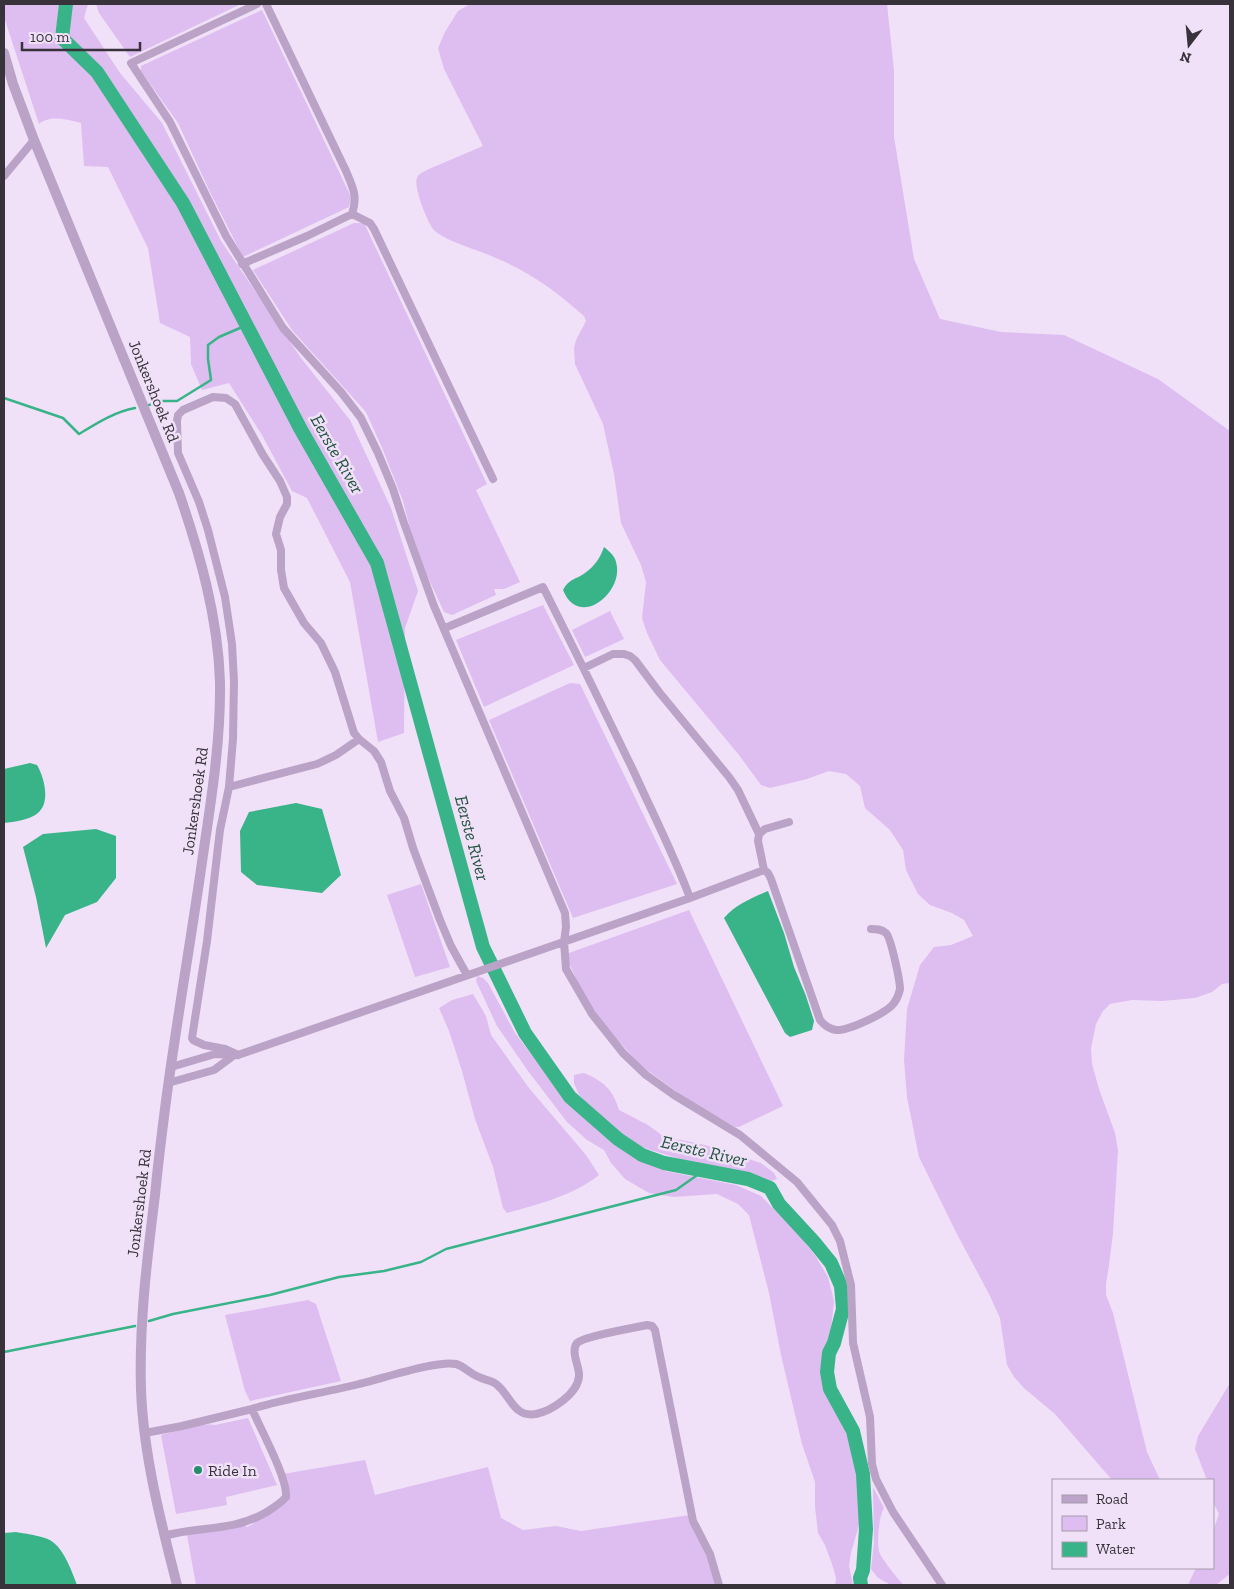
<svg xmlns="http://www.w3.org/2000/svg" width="1234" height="1589" font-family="'Zilla Slab',serif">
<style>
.green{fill:#debdf0}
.water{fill:#39b388}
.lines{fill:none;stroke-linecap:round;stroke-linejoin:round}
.stream{stroke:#39b388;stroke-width:2.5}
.river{stroke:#39b388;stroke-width:14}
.minor{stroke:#baa3c7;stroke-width:8}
.tertiary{stroke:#baa3c7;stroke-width:10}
.poi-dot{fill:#268d69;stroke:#f0e1f8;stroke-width:2}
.labels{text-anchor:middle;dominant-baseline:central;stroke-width:5;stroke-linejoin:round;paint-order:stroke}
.street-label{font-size:16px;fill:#38333b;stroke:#f0e1f8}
.poi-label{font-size:16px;fill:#38333b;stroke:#f0e1f8;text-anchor:start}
.water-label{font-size:18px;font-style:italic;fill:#245441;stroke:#f0e1f8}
</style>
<rect width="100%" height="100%" fill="#f0e1f8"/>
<path class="green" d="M4,4H88L84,18L120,73L162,123L221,241L301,358L350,420L391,508L418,591L405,628L404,733L378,742L350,582L307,498L292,491L262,435L229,383L202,390L191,364L190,337L160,323L148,248L108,167L84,166L81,123C68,120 51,114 39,124L4,17Z
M96,4H241L130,57L99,13Z
M470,4H887L894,70V137L914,259L940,319L1001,332L1064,335L1158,379L1230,431V983L1222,984L1212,992L1195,998L1162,1001L1132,1000L1110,1004L1103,1011L1096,1024L1091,1048L1092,1064L1099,1089L1115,1133L1118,1150L1113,1233L1109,1265L1106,1284V1295L1113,1313L1147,1452L1160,1480H1112L1055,1414L1025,1389L1014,1377L1007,1365L1000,1318L989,1294L957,1234L919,1157L907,1097L904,1060L907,1009L920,965L934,947L951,945L973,936L964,920L952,913L930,905L918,894L906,870L903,850L890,830L865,808L860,786L846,774L829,771L807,779L770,788L761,785L739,755L660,660L647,633L642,618L646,582L641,565L621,523L614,474L603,424L575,364L574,348L576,340L586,321L584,316C557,292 532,273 498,259C480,250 449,243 435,231C428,225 413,186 417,178C419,173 425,171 429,169L483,146L444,69L438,48L445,32L458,11Z
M262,10L351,197L349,207L243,257L210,192L178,123L141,71V66Z
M354,223H364L487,484L476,490L520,582L504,589H494L496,595L452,615L444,612L426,573L410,528L403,501L383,450L366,412L292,330L253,270Z
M543,605L574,665L484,707L456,640Z
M610,611L624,639L585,657L572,630Z
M570,683L580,684L677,884L573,918L489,720Z
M421,884L450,967L415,977L387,895Z
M689,910L783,1106L739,1127H735L684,1097L647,1070L636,1060L602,1023L581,989L567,959L569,953Z
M477,976L483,978L488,983L515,1033L547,1075L582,1116L640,1158L665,1171L736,1185L761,1196L802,1238L816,1257L828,1277L834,1301L831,1330L822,1358L820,1373L822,1383L829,1401L843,1425L850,1443L856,1466L860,1498L859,1525L851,1553L849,1566L853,1585H835L836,1578L832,1564L825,1545L818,1533L815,1507V1482L802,1444L781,1355L769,1293L749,1215L738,1204L717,1194L673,1197L649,1193L625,1179L611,1163L604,1150L587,1140L567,1122L528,1071L497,1026L476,981Z
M473,994L486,1016L491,1035L529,1088L586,1155L599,1175C572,1196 539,1204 507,1213L503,1208L493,1167L475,1119L462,1071L449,1031L439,1008L452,1000Z
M584,1073C603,1081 613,1089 619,1110L648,1125L667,1139L682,1140L705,1145L761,1163L774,1173L777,1179L771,1181L686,1161L638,1146L601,1119L579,1095L574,1083V1075Z
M308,1300L316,1304L341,1381L250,1401L245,1391L225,1315Z
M1230,1383V1574L1216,1585H1188L1196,1568H1213V1531L1219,1514L1213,1502V1480H1207L1195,1449L1198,1436Z
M248,1418L277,1485L226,1497L227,1505L176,1514L161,1435C174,1432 203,1422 215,1425Z
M365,1460L375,1495L488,1467L501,1518L523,1530L556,1526L581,1531L690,1515L704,1545L717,1585H196L187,1535L244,1525L247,1527L253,1524L254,1521L288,1500L290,1497L283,1474Z
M873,1487L884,1508C879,1515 876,1546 880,1554C883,1560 899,1581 904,1585H891L878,1578L871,1569L874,1542Z"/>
<path class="water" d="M604,547C609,551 615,556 616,562C625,592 579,630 563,590C570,578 575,580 585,573C595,566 600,558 604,547Z
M30,763L37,765C44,777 51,802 38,813C29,820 14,822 4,823V769Z
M296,803L322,809L341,875L322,893L257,885L241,872L240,831L249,812Z
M96,829L116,836V878L97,902L65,915L46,948L36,897L23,847L43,834Z
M768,891L784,933L794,967L806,996L814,1021L812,1030L790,1037L785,1033L724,918C736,904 752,898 768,891Z
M16,1532C26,1534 47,1536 54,1543C65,1552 72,1572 77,1585H4V1533Z"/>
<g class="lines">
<path class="stream" d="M4,398L63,418L79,434C97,423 114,412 135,408
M149,405L163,401H177L211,380L208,359V345L219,337L247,325
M149,1321L173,1314L270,1295L339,1277L384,1271L421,1262L446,1249L676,1190L703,1171
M4,1352L135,1326"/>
<path class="river" d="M66,4L62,38L97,72L183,203L300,428L377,563L483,947L525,1033L570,1097L618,1139L642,1155L664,1163L748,1179L770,1188L779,1204L814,1242L831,1263L841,1286L843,1309L834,1343L829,1353L827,1372L830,1389L853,1431L863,1474L866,1529L863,1570L860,1578L861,1585"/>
<path class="minor" d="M257,4L131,63L170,122L226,236L283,328L341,392L361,418L378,453L393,489L404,523L434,606L565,913L566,927L564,942L566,969L592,1014L623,1053L646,1075L674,1095L740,1135L797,1182L832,1225L840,1241L851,1285L853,1343L870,1417L872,1464L876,1479L893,1512L942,1585
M4,176L34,140
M352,214L370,223L374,229L493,479
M242,264L307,236L352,214C358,196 353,188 346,171L266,4
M445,628L543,587C574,648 604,710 634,772C653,814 674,855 690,898
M584,668L613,654H624L630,656L635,660L659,692L729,777L738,790L759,834
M229,787L317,764L336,755L359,739
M764,870L758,841L759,834L765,829L789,822
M238,1055L225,1049L204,1045L193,1040L192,1038L207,941L220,830L229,787L233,739L234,681L232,644L225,597L208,530L199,502L178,453L177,421L178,415L183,410L213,397L226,398L235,404L263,455L280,481L287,497V504L280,517L276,534L281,550V570L284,588L304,623L321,643L335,672L354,733L359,739L374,751L381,762L390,791L404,818L413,848L440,920L451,946L467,975
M171,1067L215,1054L238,1055L690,898L764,870L768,873L771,879L820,1020C824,1025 829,1029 836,1030C848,1031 887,1013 894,1003C897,999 899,994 900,989C900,981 891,938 886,933C881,929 876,929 871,929
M168,1083L214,1070L233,1056
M252,1409C287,1398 324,1393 359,1384C381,1379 437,1360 456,1364C464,1366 470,1374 479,1377C484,1380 491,1380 496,1384C510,1394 513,1418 536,1414C551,1411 578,1394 579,1376C580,1367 570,1352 577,1343C584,1336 634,1328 647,1325L652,1326L655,1330L693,1521L710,1554L719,1585
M145,1433L182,1426L252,1409C260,1428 288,1479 286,1497C280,1504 273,1508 265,1513C229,1533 200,1525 164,1536"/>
<path class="tertiary" d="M4,53L13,84L34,140L179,493C200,554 218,617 220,682C221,747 209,812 200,876C189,951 176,1026 166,1101C162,1132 158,1164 155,1195C147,1259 139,1324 141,1389C143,1453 161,1523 177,1585"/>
</g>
<circle class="poi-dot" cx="198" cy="1470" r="5"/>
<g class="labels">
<g class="street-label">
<text transform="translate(154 391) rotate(68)">Jonkershoek Rd</text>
<text transform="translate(195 801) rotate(-82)">Jonkershoek Rd</text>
<text transform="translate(139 1203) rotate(-83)">Jonkershoek Rd</text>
</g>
<g class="poi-label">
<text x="208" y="1470">Ride In</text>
</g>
<g class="water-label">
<text transform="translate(337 454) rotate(60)">Eerste River</text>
<text transform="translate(472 838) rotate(75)">Eerste River</text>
<text transform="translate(704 1151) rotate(13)">Eerste River</text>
</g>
</g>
<rect width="1234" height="1589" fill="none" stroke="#38333b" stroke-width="10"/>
<rect x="1052" y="1479" width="162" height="90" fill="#f0e1f8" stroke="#a69bac"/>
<rect x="1062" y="1495" width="25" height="8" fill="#baa3c7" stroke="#a69bac"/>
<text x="1096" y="1504" font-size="15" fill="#38333b">Road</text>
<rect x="1062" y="1516" width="25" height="15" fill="#debdf0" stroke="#a69bac"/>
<text x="1096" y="1529" font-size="15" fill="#38333b">Park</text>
<rect x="1062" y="1542" width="25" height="15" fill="#39b388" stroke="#a69bac"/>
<text x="1096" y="1554" font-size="15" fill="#38333b">Water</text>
<g transform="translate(1189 45) rotate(196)" stroke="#f0e1f8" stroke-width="4" paint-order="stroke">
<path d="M0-4L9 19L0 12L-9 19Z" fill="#38333b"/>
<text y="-8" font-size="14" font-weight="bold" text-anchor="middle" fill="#38333b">N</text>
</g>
<path d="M22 42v8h118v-8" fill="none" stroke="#38333b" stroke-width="2.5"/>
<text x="30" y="42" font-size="15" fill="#38333b" stroke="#f0e1f8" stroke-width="4" paint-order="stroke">100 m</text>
</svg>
